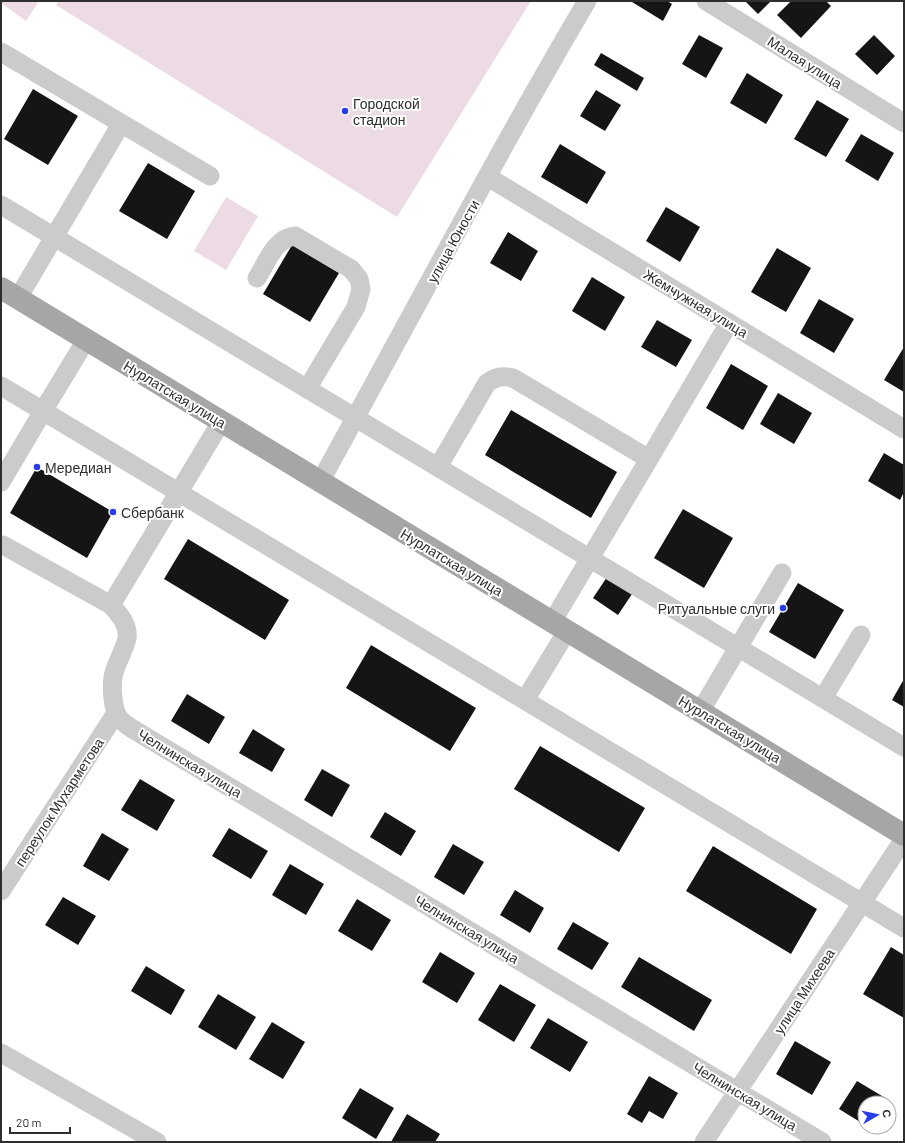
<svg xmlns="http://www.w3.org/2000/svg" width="905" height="1143" font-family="Barlow,sans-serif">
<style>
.green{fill:#ecdbe5}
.building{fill:#151515}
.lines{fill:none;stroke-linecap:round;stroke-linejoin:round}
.minor{stroke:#cbcbcb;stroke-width:19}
.major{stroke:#a6a6a6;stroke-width:22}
.poi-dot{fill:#293cec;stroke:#fff;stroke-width:1.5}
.labels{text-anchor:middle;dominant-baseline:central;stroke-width:4;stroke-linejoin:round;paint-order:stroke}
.street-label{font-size:14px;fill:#2e2e2e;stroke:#fff}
.poi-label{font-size:14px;fill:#2e2e2e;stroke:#fff;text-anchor:start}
</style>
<rect width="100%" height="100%" fill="#fff"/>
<path class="green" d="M1,1H39L26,21L1,3Z
M58,1H531L397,217L56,5Z
M226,197L258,216L226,270L194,251Z"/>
<path class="building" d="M633,1H667L672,4L663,21L632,2Z
M745,1H771L758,14Z
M791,1H826L831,6L801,38L777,15Z
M699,35L723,48L706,78L682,64Z
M874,35L895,56L877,75L855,54Z
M601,53L644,78L637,91L594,65Z
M747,73L783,95L766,124L730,103Z
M33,89L78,116L48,165L4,139Z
M596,90L621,105L605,131L580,116Z
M817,100L849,119L826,157L794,139Z
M861,134L894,153L878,181L845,161Z
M560,144L606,172L587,204L541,177Z
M148,163L195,191L167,239L119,211Z
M666,207L700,227L680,262L646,241Z
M508,232L538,251L521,281L490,263Z
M292,245L339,273L310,322L263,294Z
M777,248L811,268L786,312L751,292Z
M592,277L625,297L605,331L572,311Z
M819,299L854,319L834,353L800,333Z
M657,320L692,340L676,367L641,347Z
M904,347V392L884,380Z
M731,364L768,386L743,430L706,408Z
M778,393L812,413L794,444L760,424Z
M511,410L617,472L591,518L485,455Z
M884,453L904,465V492L900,500L868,481Z
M37,467L113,512L87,558L10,513Z
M683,509L733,538L704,588L654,558Z
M188,539L289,600L265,640L164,579Z
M607,577L632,594L618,615L593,598Z
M798,583L844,610L815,659L769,632Z
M371,645L476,708L450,751L346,688Z
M904,679V707L892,700Z
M187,694L225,717L209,744L171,721Z
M253,729L285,749L272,772L239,753Z
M540,746L645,808L619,852L514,789Z
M322,769L350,785L332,817L304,800Z
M140,779L175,800L157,831L121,810Z
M385,812L416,831L401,856L370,837Z
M229,828L268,851L251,879L212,856Z
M102,833L129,849L109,881L83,866Z
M453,844L484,862L464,895L434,877Z
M713,846L817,909L791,954L686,891Z
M290,864L324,884L306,915L272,895Z
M515,890L544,908L530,933L500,915Z
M63,897L96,916L78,945L45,925Z
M357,899L391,920L372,951L338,931Z
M573,922L609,943L592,970L557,949Z
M891,947L904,955V1018L863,994Z
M440,952L475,973L457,1003L422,982Z
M639,957L712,1000L694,1031L621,987Z
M146,966L185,990L171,1015L131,991Z
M500,984L536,1005L514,1042L478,1020Z
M218,994L256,1017L236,1050L198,1027Z
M548,1018L588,1042L570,1072L530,1048Z
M272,1022L305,1042L283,1079L249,1059Z
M795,1041L831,1062L812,1095L776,1074Z
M649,1076L678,1093L663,1119L649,1111L642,1123L627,1114Z
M857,1081L887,1099L884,1103H865V1125L839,1109Z
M360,1088L394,1108L376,1139L342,1118Z
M407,1114L440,1134L435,1142H391Z"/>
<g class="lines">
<path class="minor" d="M706,1L904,123
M1,52L210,176
M488,177L904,429
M1,205L904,747
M257,278C267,262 275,238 295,236L351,269L359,279L361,289L356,307L307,389
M18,298L121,124
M86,340L43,411L904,928
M1,386L43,411L1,482
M221,422L111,605C119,614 129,625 127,638C125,649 117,661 114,673C111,683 112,709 119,718C122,722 127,725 131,728L822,1142
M649,459L729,323
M438,467L487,383C496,377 502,375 513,378L649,459L552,622
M320,482C409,321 494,159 587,1
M3,545L111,605
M823,698L861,635
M525,700L567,631
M700,712L782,573
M1,891L116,713
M1,1053L157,1142
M704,1142L904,839"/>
<path class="major" d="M1,288L904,835"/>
</g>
<g class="poi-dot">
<circle cx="345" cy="111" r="4"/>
<circle cx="37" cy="467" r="4"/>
<circle cx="113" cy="512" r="4"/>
<circle cx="783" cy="608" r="4"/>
</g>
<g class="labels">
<g class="street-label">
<text transform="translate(805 62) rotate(32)">Малая улица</text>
<text transform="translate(453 241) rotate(-61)">улица Юности</text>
<text transform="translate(696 303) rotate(31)">Жемчужная улица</text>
<text transform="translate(175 394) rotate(31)">Нурлатская улица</text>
<text transform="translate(452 562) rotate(31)">Нурлатская улица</text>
<text transform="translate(730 729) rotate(31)">Нурлатская улица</text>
<text transform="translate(190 763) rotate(31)">Челнинская улица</text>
<text transform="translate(59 802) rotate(-57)">переулок Мухарметова</text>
<text transform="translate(467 929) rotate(31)">Челнинская улица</text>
<text transform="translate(804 991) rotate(-57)">улица Михеева</text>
<text transform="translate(745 1096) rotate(31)">Челнинская улица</text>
</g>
<g class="poi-label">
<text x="353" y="103">Городской<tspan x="353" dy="16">стадион</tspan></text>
<text x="45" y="467">Мередиан</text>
<text x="121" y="512">Сбербанк</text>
<text x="775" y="608" text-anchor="end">Ритуальные слуги</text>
</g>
</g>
<rect width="905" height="1143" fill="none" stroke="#2e2e2e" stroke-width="4"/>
<g transform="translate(877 1115) rotate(81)"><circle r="19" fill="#ffffff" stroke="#ababab"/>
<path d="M0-3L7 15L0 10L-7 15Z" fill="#293cec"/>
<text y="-6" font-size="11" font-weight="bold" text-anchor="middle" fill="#2e2e2e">С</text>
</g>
<path d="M10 1127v6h60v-6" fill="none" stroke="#2e2e2e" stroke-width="2"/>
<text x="16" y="1127" font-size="12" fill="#2e2e2e" stroke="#ffffff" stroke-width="3" paint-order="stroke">20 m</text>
</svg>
